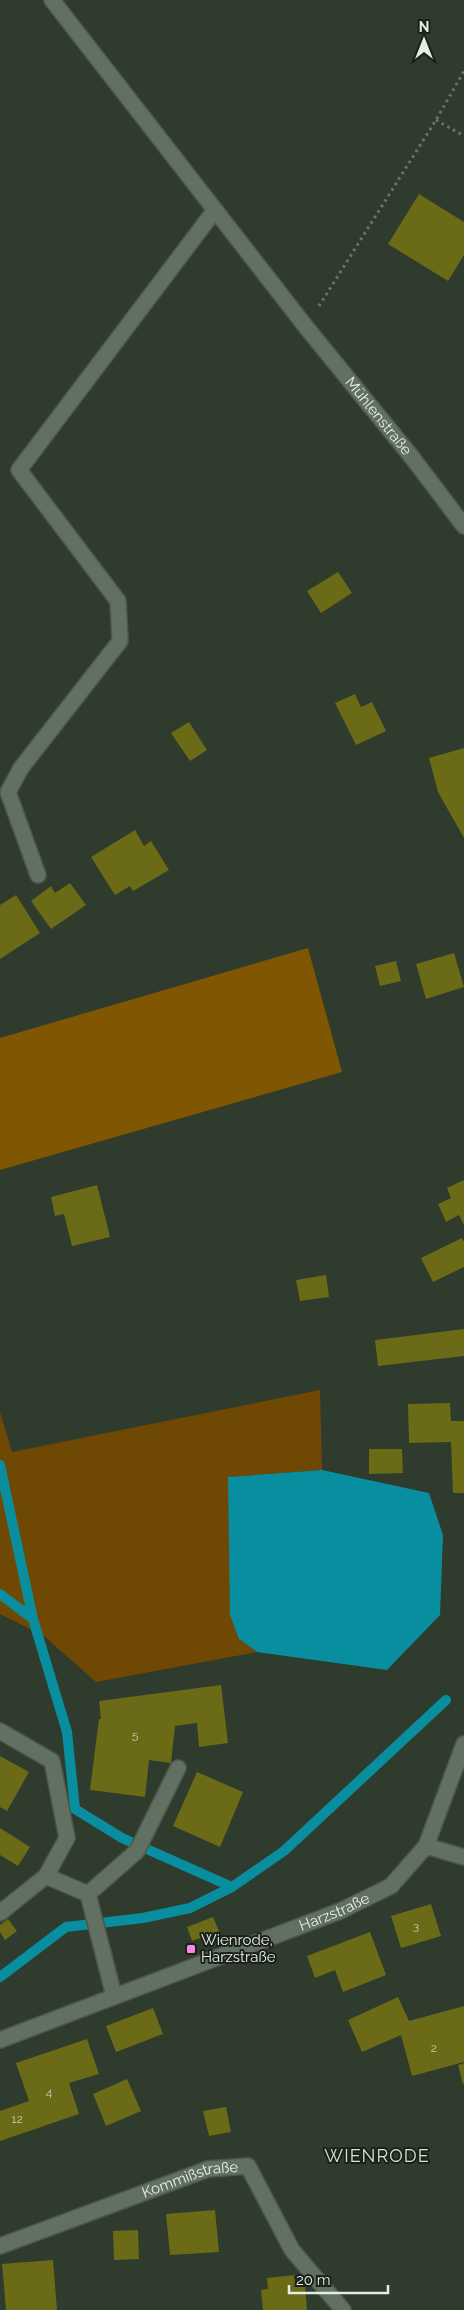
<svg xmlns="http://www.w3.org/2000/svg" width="464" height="2310" font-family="Raleway,sans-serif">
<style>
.green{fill:#6f4903}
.forest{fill:#805603}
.water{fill:#098ea0}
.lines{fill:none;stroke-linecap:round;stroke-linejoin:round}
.stream{stroke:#098ea0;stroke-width:10}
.building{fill:#6b6b17}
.service-casing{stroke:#4c574b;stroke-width:18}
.minor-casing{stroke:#4c574b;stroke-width:18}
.tertiary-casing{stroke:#4c574b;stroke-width:18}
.secondary-casing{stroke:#4c574b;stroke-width:18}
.path{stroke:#6b766a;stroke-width:3;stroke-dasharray:2.5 4;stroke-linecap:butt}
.service{stroke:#627061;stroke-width:15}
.minor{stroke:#627061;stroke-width:15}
.tertiary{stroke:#627061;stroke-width:15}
.secondary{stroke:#627061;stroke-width:15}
.poi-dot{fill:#fa87e7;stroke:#1b201a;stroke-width:2}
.labels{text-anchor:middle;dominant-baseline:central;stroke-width:4;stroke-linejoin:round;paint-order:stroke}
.number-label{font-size:12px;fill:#c6cdb2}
.street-label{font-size:15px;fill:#e5eee5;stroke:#1b201a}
.poi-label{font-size:15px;fill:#e5eee5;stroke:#1b201a;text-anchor:start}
.quarter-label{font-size:18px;letter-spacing:1px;fill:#d4e4d2;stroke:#1b201a}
</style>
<rect width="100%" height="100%" fill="#2e3b2d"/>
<path class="green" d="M320,1390L322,1470L229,1477L239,1639L257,1652L96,1682L44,1636L0,1614V1412L12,1452Z"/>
<path class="forest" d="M308,948L342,1072L0,1170V1038Z"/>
<path class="water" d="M322,1470L429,1493L443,1535L440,1615L387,1670L257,1652L239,1639L230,1615L228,1477Z"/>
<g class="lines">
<path class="stream" d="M0,1465L33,1619L67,1732L75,1809L122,1838L232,1887
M0,1594L33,1619
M0,1977L66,1927L143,1918L190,1908L232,1887L284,1851L446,1700"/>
</g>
<path class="building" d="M419,194L464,222V255L448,281L388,244Z
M338,572L352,593L321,613L307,591Z
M355,694L361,707L372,702L386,731L356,745L335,703Z
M189,722L207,750L190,761L171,733Z
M464,748V838L438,792L429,758Z
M135,830L144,846L151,841L169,870L133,891L130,886L115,895L91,857Z
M70,883L86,905L51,929L31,901L51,886L55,893Z
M16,895L40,933L0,959V905Z
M454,953L464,987L426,999L416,964Z
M396,961L401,981L380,986L375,966Z
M464,1180V1225L459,1215L446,1222L438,1204L451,1198L447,1188Z
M97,1185L110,1237L72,1246L64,1214L55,1216L51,1197Z
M462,1238L464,1242V1267L433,1282L421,1258Z
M326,1275L329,1297L300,1301L296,1280Z
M464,1329V1356L378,1366L375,1340Z
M450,1403L451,1421H464V1493H453L451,1442L409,1443L408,1404Z
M369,1449H402L403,1473L369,1474Z
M221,1685L228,1743L199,1747L197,1723L175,1726L171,1763L149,1760L145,1797L90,1790L99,1719H101L99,1701Z
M0,1756L29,1772L7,1811L0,1807Z
M197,1772L243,1792L220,1847L173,1826Z
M0,1828L30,1847L18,1866L0,1855Z
M431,1904L441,1936L401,1948L391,1916Z
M213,1917L219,1931L192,1941L187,1927Z
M8,1919L17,1931L5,1940L0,1932V1925Z
M370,1932L386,1975L343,1992L335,1970L315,1978L307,1956Z
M398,1997L409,2021L464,2006V2062L412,2076L401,2035L362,2052L348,2020Z
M153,2008L163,2034L116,2052L106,2026Z
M87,2039L99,2074L69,2083L79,2114L0,2141V2111L29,2101L16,2063Z
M464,2063V2084H463L458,2065Z
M127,2079L141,2111L106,2126L93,2094Z
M226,2107L231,2132L209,2136L203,2111Z
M215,2210L219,2252L170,2255L166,2214Z
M138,2230L139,2259L114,2260L113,2231Z
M53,2260L57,2310H6L2,2264Z
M294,2275L295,2286L305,2285L307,2310H263L261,2290L268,2289L267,2278Z"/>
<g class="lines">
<g class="service-casing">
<path id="service" d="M38,875L8,792L21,768L120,641L118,601L19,470L215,210
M88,1894L137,1851L178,1768"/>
</g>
<g class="minor-casing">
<g id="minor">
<path d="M0,1731L52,1761L67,1838L46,1876L0,1913"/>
<path d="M46,1876L88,1894L114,1996"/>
<path id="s1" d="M0,2246L208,2169L248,2166L292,2250L343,2310"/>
</g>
</g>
<g class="tertiary-casing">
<path id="tertiary" d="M426,1846L464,1857"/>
</g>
<g class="secondary-casing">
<g id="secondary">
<path id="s2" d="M52,0L306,327L411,456L464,526"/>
<path id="s3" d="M0,2040L340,1911L391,1886L426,1846L464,1744"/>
</g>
</g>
<path class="path" d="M436,120L464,136
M319,306L436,120L464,71"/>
<use href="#service" class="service"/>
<use href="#minor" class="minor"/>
<use href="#tertiary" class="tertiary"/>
<use href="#secondary" class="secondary"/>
</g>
<rect class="poi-dot" x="186" y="1944" width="10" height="10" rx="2.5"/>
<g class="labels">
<g class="number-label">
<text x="135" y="1735">5</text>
<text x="416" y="1926">3</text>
<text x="434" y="2048">2</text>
<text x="49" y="2092">4</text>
<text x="17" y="2119">12</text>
</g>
<g class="street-label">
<text stroke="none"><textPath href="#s2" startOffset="529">Mühlenstraße</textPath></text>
<text stroke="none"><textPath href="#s3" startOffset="358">Harzstraße</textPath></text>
<text stroke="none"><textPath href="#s1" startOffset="202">Kommißstraße</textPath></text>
</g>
<g class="poi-label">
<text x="201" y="1940">Wienrode,<tspan x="201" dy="17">Harzstraße</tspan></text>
</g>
<g class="quarter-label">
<text x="377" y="2155">WIENRODE</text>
</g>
</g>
<g transform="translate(424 40)" stroke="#1b201a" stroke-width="4" paint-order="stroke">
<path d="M0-4L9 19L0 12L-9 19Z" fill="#e5eee5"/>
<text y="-8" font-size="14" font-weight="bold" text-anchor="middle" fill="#e5eee5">N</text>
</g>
<path d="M289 2285v8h99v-8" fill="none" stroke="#e5eee5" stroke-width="2.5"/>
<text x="296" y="2285" font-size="15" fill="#e5eee5" stroke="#1b201a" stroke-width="4" paint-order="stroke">20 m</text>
</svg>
